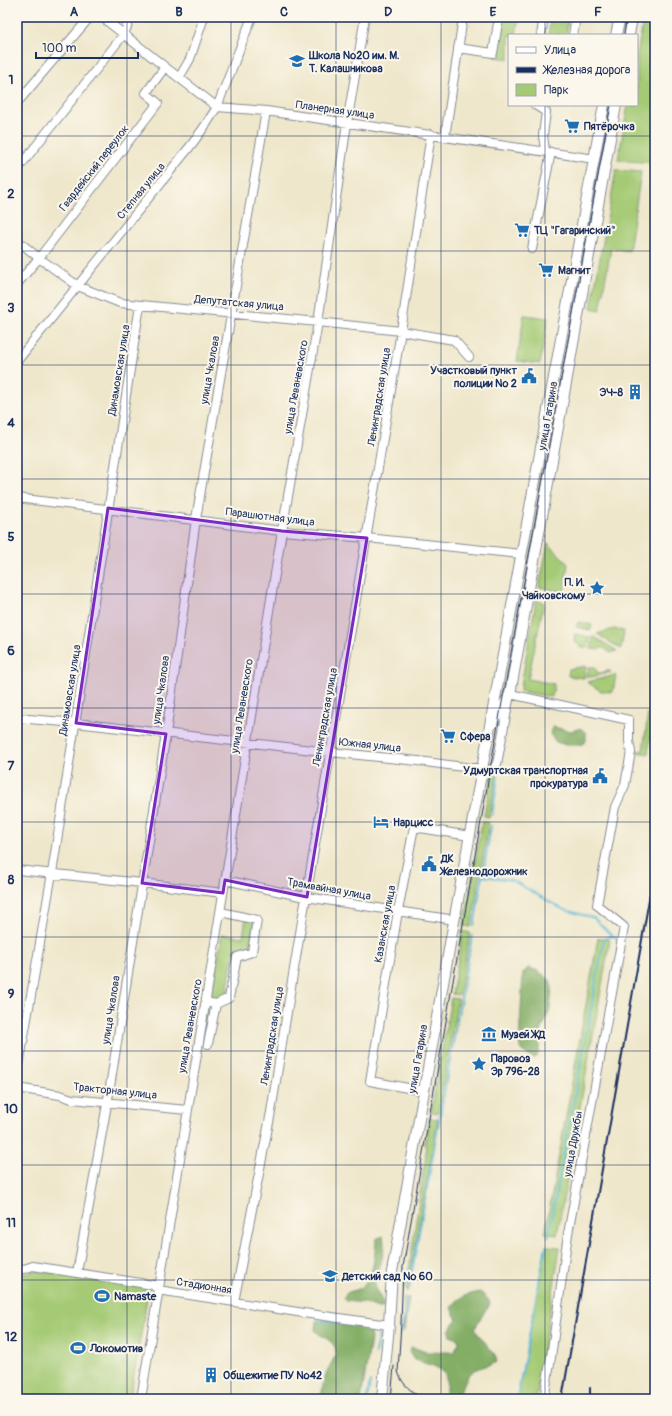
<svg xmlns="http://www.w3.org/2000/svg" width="672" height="1416" font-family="Pangolin,sans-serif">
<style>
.green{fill:#a5ca74;stroke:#607c69}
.forest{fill:#84ae66;stroke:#506e62}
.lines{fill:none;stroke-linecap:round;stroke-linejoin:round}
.stream{stroke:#54b6d2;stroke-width:2}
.minor-casing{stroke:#858b94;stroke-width:10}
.major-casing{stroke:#858b94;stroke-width:12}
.minor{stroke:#fff;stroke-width:8}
.major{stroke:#fff;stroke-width:10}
.tram{stroke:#1b2f5e;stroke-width:1}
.rail{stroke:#1b2f5e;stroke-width:2}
.marked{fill:#7b2cbf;fill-opacity:0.2;stroke:#7b2cbf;stroke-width:3;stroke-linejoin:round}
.grid{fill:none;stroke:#1b2f5e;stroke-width:1;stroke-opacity:0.55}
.labels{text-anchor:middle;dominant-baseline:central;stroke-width:4;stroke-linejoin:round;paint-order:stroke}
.poi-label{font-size:11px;font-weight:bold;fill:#1b2f5e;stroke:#fbf7ec;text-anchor:start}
.street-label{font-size:11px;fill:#1b2f5e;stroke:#fbf7ec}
.neatline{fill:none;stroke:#1b2f5e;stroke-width:1.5}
.grid-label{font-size:13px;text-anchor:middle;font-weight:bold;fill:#1b2f5e}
</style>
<rect width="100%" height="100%" fill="#fbf7ec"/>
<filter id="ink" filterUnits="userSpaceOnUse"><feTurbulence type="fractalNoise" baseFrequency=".025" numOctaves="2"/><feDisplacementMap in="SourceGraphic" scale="8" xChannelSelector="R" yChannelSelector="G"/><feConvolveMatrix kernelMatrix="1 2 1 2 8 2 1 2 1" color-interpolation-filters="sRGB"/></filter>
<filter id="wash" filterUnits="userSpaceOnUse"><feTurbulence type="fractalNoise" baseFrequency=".012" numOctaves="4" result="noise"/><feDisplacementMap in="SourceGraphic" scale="16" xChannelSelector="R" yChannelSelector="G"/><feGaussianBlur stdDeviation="0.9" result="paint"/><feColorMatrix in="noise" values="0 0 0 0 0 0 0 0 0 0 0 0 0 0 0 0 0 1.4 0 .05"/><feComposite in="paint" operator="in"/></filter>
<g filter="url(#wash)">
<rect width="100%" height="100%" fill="#efe7cb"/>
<path class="green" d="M501,17H519L516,35H509V59L494,57Z
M551,17H569L566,35H548Z
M644,17H655V163H653L618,160L628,105H637V54Z
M616,170L641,172L629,251L611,248L600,310L591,308Z
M524,315L548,318L540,364L517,361Z
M548,543L568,564L564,592L539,587Z
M536,600L544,603L528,679L554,684L552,697L520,691Z
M578,622L592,625L591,630L576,627Z
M614,629L624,631L621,649L597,634Z
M575,634L590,637L588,648L580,647L579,644L574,642Z
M593,636L617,651L610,653L604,648H601L598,650L591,649Z
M586,666L584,678L568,676L569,669Z
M589,667H594L598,673H602L607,670L611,672L587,678Z
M616,675L613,692L601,691L587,682Z
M648,714L654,715L648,754L636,752V750L643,751Z
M492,773L497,774L489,817L484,816Z
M482,822L489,823L471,927L464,926Z
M246,918L255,920L249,951L232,961L227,996L219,999L211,998L222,934L243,937Z
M463,931L470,933L459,995L452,994Z
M598,938L610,940L557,1235L545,1233Z
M451,998L458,999L438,1113L431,1112Z
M430,1118L438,1119L407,1292L404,1286L409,1268L426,1154L425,1143Z
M546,1246L560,1247L536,1399H517Z
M31,1270L149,1287L130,1399H28L17,1397V1272L28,1274Z
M404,1298H409L404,1331Z"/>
<path class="forest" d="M553,727L571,731L581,728L586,733V741L581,745H566L556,742L550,734Z
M528,968L538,971L550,980L552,987L550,1009L540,1034L539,1049L537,1057L534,1058C527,1055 521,1052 519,1043L523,973Z
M383,1236C386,1248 381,1261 378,1273C377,1276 375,1279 375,1282C375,1291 382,1298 384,1306L382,1308H378L365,1303L346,1301L344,1299C344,1290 354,1292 361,1288C374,1275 375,1257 376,1239Z
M480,1292L488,1299L490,1304C485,1313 478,1319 475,1330L495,1355L497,1362C488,1366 477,1367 470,1374C463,1380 462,1401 446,1395C445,1389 448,1381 445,1375C442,1366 422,1363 414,1360L409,1352L410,1349L412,1347L426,1352H454L459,1343L458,1339L450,1336L449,1331L457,1320L451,1308C458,1297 468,1294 480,1292Z
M326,1319L368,1324L370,1332L371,1339L361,1399H321C322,1391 323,1382 326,1374C329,1364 342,1353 332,1343C327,1337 319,1336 315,1330L316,1322Z"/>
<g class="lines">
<path class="stream" d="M492,815L498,777
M483,876L512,880L562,909L594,918L612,936
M474,925L491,826
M548,1237L604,939L612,936L617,938
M409,1289L472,936
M317,1320L384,1329
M401,1333L407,1300
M375,1354L380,1329
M367,1399L370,1382
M517,1399L546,1246"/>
</g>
</g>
<g filter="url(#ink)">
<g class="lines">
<g class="minor-casing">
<path id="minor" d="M102,17L165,67L217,107L266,111L595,159
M541,35L544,17
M573,35L576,17
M458,48L493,53L499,17
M179,78L190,59L204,17
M17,103L90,17
M535,105L546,112L543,135L545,151
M445,137L463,17
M17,170L124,34L131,17
M17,240L39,258L78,286L120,303L318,322L401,331L454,340L469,357
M532,249L551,152
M17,284L39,258L158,103L146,93L165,67
M17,361L192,144L207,123L217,107L252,17
M17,498L282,531L367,538L521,554
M17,718L76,723L330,752L418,761L471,768H483
M481,778L497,764L510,694L629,720V741L631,752L625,785L615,807L597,905L624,927L568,1234L551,1357L544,1399
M17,870L142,883L223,893
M225,880L300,896L455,920
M206,1002L216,1004L229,998L237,957L252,952L257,920L221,912
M208,1044L216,1004
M17,1077L52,873L140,305
M17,1088L60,1095L72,1099L187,1110
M424,1091L370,1081L398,911L414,827L470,836
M17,1268L24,1269L33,1266L153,1285L158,1290L310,1314L389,1325
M77,1273L109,1093L166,734L196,519L266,111
M234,1302L271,1112L292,981L401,331L431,134
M141,1399L282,531L318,322L347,123L365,17"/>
</g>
<g class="major-casing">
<path id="major" d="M616,35L620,17
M629,35L632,17
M493,723L510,694L616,105
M382,1399L389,1325L392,1272L453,927L604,105"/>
</g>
<use href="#minor" class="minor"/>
<use href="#major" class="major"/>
<path class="tram" d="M624,35L627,17
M391,1399L394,1366
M423,1399C412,1392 401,1384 398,1371L401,1323L403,1267L497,730L611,105"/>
<path class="rail" d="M562,1399L655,865
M590,1399V1388"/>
</g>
</g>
<path class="marked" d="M108,508L282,531L367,538L307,897L225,880L223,893L142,883L166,734L76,723Z"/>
<path class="grid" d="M127,17V1399M231,17V1399M336,17V1399M441,17V1399M545,17V35M545,105V1399M17,136H655M17,251H655M17,365H655M17,479H655M17,594H655M17,708H655M17,822H655M17,937H655M17,1051H655M17,1165H655M17,1280H655"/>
<defs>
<g id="school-bare" transform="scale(1.2)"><path d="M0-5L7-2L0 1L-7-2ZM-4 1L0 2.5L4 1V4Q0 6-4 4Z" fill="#1f6fb2" stroke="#fbf7ec" stroke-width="2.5" paint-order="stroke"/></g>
<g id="supermarket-bare" transform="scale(1.2)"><path d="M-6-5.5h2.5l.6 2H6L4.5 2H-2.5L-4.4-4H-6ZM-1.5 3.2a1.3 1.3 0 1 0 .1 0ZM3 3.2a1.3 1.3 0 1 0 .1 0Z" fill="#1f6fb2" stroke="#fbf7ec" stroke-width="2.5" paint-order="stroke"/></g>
<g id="civic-bare" transform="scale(1.2)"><path d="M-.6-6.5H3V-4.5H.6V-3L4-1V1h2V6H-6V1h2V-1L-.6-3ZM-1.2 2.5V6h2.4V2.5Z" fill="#1f6fb2" stroke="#fbf7ec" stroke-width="2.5" paint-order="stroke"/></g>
<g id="building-bare" transform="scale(1.2)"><path d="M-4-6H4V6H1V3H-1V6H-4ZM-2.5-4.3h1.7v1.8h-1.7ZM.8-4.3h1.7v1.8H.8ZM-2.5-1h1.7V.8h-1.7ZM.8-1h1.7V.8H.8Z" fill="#1f6fb2" stroke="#fbf7ec" stroke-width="2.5" paint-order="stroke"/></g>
<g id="sight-bare" transform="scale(1.2)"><path d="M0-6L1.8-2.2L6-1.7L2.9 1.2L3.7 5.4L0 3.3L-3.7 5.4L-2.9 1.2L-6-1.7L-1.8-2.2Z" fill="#1f6fb2" stroke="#fbf7ec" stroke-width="2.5" paint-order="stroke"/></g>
<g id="hotel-bare" transform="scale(1.2)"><path d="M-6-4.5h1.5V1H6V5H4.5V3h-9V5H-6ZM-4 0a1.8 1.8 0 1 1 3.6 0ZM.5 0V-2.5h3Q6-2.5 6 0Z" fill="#1f6fb2" stroke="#fbf7ec" stroke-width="2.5" paint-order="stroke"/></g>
<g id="museum-bare" transform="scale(1.2)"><path d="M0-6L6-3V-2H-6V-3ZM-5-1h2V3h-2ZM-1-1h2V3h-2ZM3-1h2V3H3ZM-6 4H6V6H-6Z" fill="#1f6fb2" stroke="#fbf7ec" stroke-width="2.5" paint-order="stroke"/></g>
<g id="stadium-bare" transform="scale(1.2)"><path d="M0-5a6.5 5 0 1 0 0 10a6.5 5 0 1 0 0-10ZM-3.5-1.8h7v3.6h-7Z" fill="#1f6fb2" stroke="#fbf7ec" stroke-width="2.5" paint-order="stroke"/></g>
</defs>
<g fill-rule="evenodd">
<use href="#school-bare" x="297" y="61"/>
<use href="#supermarket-bare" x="572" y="126"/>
<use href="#supermarket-bare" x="522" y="230"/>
<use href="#supermarket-bare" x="546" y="270"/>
<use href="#civic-bare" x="529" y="376"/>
<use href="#building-bare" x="635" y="392"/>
<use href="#sight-bare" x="597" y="588"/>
<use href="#supermarket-bare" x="448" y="736"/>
<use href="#civic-bare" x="600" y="776"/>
<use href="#hotel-bare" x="381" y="822"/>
<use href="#civic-bare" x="429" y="864"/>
<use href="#museum-bare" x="489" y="1034"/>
<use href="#sight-bare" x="479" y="1064"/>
<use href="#school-bare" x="330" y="1276"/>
<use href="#stadium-bare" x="102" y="1296"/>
<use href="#stadium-bare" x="78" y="1348"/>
<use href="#building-bare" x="211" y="1375"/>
</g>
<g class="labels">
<g class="poi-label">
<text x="309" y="55">Школа №20 им. М.<tspan x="309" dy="13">Т. Калашникова</tspan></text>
<text x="584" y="126">Пятёрочка</text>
<text x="534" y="230">ТЦ "Гагаринский"</text>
<text x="558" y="270">Магнит</text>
<text x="517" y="370" text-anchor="end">Участковый пункт<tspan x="517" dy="13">полиции No 2</tspan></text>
<text x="623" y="392" text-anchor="end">ЭЧ-8</text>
<text x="585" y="582" text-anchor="end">П. И.<tspan x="585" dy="13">Чайковскому</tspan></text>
<text x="460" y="736">Сфера</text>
<text x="588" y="770" text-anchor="end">Удмуртская транспортная<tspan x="588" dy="13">прокуратура</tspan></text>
<text x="393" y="822">Нарцисс</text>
<text x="441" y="858">ДК<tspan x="441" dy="13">Железнодорожник</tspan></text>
<text x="501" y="1034">Музей ЖД</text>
<text x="491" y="1058">Паровоз<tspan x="491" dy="13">Эр 796-28</tspan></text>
<text x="342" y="1276">Детский сад № 60</text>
<text x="114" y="1296">Namaste</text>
<text x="90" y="1348">Локомотив</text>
<text x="223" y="1375">Общежитие ПУ №42</text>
</g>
<g class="street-label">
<text transform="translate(335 110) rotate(8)">Планерная улица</text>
<text transform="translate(94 168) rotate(-52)">Гвардейский переулок</text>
<text transform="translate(141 191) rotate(-51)">Степная улица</text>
<text transform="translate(239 303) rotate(5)">Депутатская улица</text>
<text transform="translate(119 370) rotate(-81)">Динамовская улица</text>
<text transform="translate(210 370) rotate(-80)">улица Чкалова</text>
<text transform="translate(296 387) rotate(-80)">улица Леваневского</text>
<text transform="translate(379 397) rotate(-81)">Ленинградская улица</text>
<text transform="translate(548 416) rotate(-80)">улица Гагарина</text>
<text transform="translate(270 517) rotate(7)">Парашютная улица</text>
<text transform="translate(70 690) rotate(-81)">Динамовская улица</text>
<text transform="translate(161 690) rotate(-82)">улица Чкалова</text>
<text transform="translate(242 706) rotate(-81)">улица Леваневского</text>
<text transform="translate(325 717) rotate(-80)">Ленинградская улица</text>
<text transform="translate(370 745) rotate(6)">Южная улица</text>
<text transform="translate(329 889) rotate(10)">Трамвайная улица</text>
<text transform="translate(385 924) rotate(-80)">Казанская улица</text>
<text transform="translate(111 1010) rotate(-81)">улица Чкалова</text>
<text transform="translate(190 1026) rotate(-80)">улица Леваневского</text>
<text transform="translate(272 1036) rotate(-81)">Ленинградская улица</text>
<text transform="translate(418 1059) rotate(-80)">улица Гагарина</text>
<text transform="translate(115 1091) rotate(6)">Тракторная улица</text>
<text transform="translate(573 1144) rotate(-80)">улица Дружбы</text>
<text transform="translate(204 1286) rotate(9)">Стадионная</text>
</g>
</g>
<rect width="672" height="1416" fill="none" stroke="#fbf7ec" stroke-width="44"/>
<rect x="508" y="34" width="130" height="72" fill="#fbf7ec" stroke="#a1a7b3"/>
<rect x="516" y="47" width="20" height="6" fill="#ffffff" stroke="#a1a7b3"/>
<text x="544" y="54" font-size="12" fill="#1b2f5e">Улица</text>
<rect x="516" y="67" width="20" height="6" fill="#1b2f5e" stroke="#a1a7b3"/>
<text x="544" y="74" font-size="12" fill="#1b2f5e">Железная дорога</text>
<rect x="516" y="84" width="20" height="12" fill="#a5ca74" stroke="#a1a7b3"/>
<text x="544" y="94" font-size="12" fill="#1b2f5e">Парк</text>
<path d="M36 52v6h102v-6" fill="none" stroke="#1b2f5e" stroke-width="2"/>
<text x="42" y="52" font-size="12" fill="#1b2f5e" stroke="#fbf7ec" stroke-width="3" paint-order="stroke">100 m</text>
<rect x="22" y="22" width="628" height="1372" class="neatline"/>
<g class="grid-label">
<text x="74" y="16">A</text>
<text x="179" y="16">B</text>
<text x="284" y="16">C</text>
<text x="388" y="16">D</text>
<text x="493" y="16">E</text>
<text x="598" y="16">F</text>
<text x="11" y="84">1</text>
<text x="11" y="198">2</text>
<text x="11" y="312">3</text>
<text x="11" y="427">4</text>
<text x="11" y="541">5</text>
<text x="11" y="655">6</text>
<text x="11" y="770">7</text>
<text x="11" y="884">8</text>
<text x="11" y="998">9</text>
<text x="11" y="1113">10</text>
<text x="11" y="1227">11</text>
<text x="11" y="1341">12</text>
</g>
</svg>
